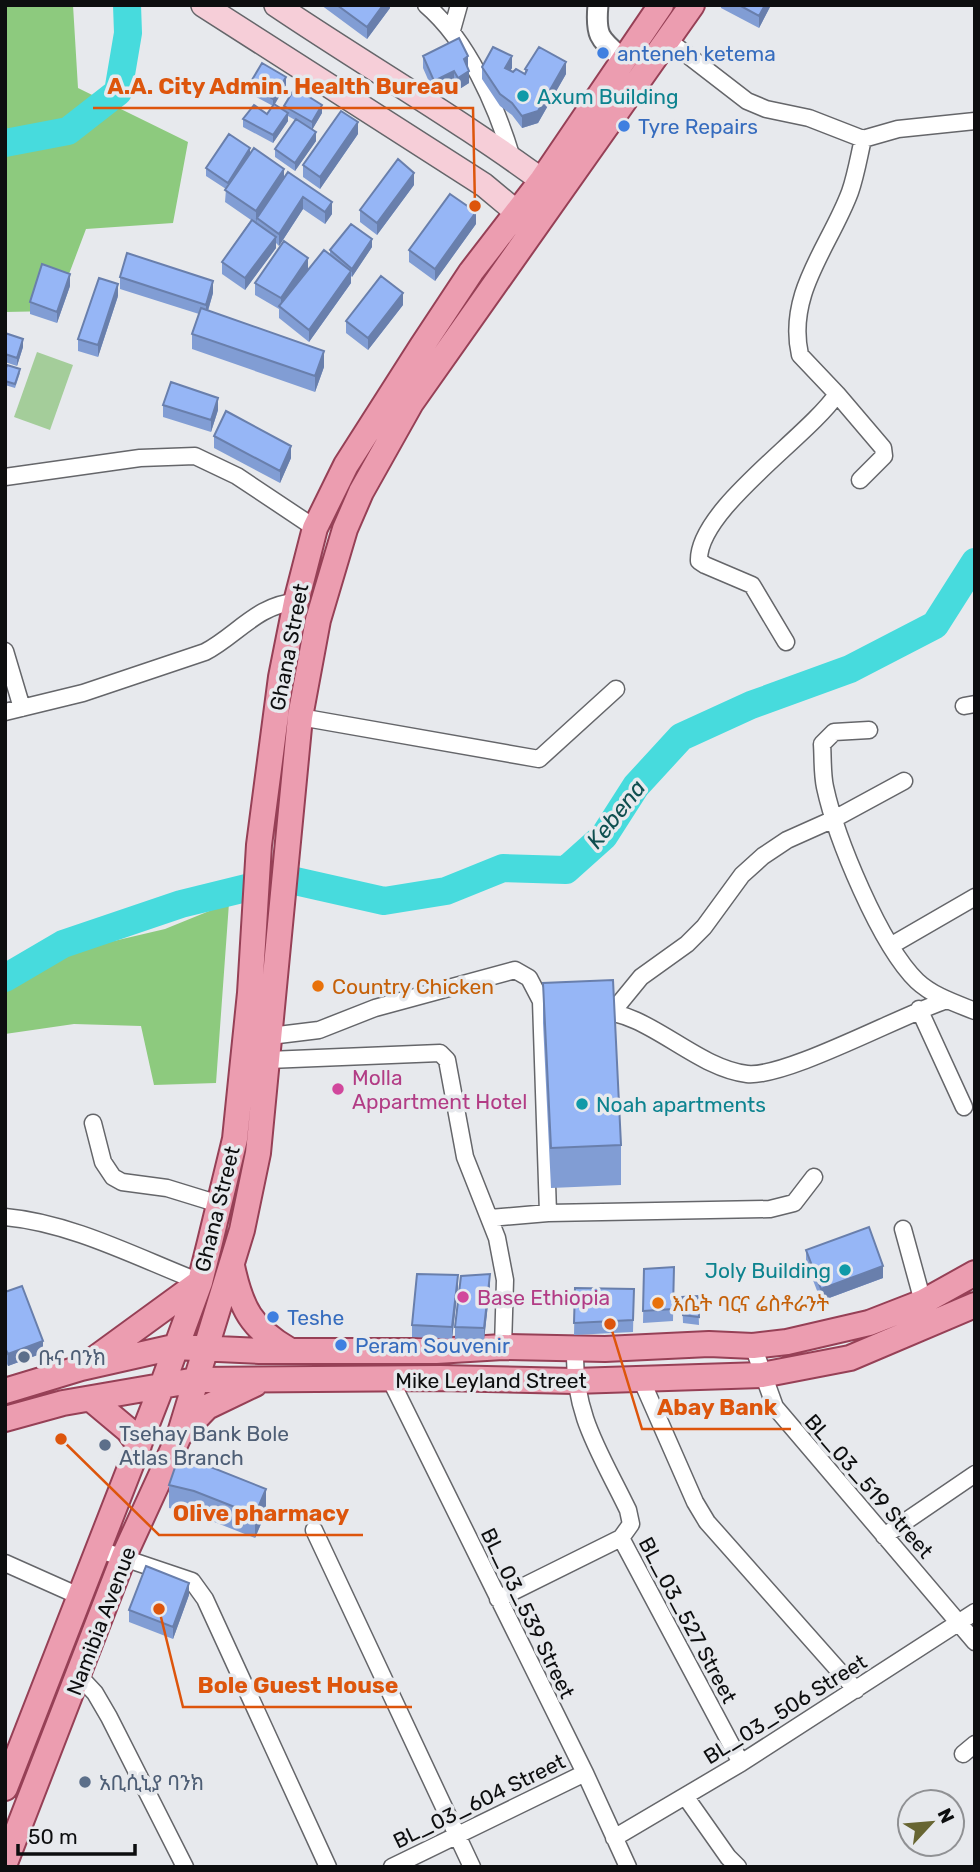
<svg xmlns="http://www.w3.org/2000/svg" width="980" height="1872" font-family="Rubik,'Noto Sans Ethiopic',sans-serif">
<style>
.green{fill:#a4cd9a}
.forest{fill:#8dca7e}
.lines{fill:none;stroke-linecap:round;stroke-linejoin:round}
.river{stroke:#47dbdd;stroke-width:28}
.minor-casing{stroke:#65666a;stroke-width:19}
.tertiary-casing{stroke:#65666a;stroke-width:23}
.secondary-casing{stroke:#65666a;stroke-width:26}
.primary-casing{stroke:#964056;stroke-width:28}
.minor{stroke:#fff;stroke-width:16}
.tertiary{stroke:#fff;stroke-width:19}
.secondary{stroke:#f6ced8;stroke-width:23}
.primary{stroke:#ec9db0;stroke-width:24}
.wall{fill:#819dd4}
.shaded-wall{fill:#697fac}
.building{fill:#96b6f6;stroke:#697fac;stroke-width:2}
.shop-dot{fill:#3f7fe0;stroke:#e7e9ed;stroke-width:2.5}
.culture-dot{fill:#0f9aa8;stroke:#e7e9ed;stroke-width:2.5}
.food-dot{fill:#e8710a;stroke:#e7e9ed;stroke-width:2.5}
.hotel-dot{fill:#d1479c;stroke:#e7e9ed;stroke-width:2.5}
.service-dot{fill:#5c6f8a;stroke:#e7e9ed;stroke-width:2.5}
.labels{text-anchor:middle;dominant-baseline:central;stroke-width:7;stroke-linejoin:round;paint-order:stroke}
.shop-label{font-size:21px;fill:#366cbe;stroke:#e7e9ed;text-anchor:start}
.culture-label{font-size:21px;fill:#0d838f;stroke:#e7e9ed;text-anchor:start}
.street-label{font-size:21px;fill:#0d0e0f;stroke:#e7e9ed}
.food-label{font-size:21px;fill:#c56008;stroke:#e7e9ed;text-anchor:start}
.hotel-label{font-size:21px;fill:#b23c85;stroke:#e7e9ed;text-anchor:start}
.service-label{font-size:21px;fill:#4e5e75;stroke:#e7e9ed;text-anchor:start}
.water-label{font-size:23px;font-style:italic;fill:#0f4f50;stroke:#e7e9ed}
.leader{fill:none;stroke:#dd550c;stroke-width:2.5}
.callout-dot{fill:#dd550c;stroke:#e7e9ed;stroke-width:2.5}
.callout-label{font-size:23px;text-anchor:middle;font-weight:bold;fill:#dd550c;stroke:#e7e9ed;stroke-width:7;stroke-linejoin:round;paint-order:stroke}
</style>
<rect width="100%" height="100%" fill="#e7e9ed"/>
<path class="green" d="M37,352L73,365L50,430L14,417Z"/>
<path class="forest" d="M5,5H73L78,88L188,142L173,223L86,229L55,311L5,312Z
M229,903L216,1083L154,1085L141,1026L74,1024L5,1034V987L67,952L165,929Z"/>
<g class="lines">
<path class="river" d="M5,143L68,131L118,92L128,33L127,5
M5,978L63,944L181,904L254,886L273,876L384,901L446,891L503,868L566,870L604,836L636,786L681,737L751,705L850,669L935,625L975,562"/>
<g class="minor-casing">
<path id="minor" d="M426,5C468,41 496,105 512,158
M452,30L459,5
M668,40L747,101L766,109L809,118L863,139L898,129L975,121
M837,394L883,448L884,456L860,480
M5,477L140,458L195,456L237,476L315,528
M786,642L752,585L705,565L699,561C697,510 808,437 837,394L800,355C786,293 830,246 850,192C856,175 859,156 863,139
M5,651L22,708
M964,706L975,704
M5,712L83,693L205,652C236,636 258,604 296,602
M300,717L539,759L616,689
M869,730L834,732L822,744C823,758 822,773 825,787C836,838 880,945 917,981C933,996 955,1003 975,1011
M892,945L975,897
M541,1001L548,1213
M919,1009L964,1107
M614,1010L641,977L687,944L704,927L742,875L763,856L787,840L834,819L904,781
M596,1011C647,1010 695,1068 747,1074C786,1078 901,1015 947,1000
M270,1036L319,1030L375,1008L515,970L529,978L541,1001L564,1006
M268,1060L440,1053L447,1060L465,1157L497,1238L505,1280L503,1347
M93,1123L103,1162L113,1177L122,1182L167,1188L219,1204
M5,1217C72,1223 138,1258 200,1282
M490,1218L548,1213L770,1209L794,1203L814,1177
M903,1229L923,1302
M753,1346L775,1407L975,1642
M390,1379L585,1773L628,1867
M641,1379L695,1502L707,1522L856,1690
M314,1530L472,1867
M884,1536L975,1474
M621,1538L741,1763
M100,1550L192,1581L205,1599L328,1867
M5,1563L79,1596
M498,1599L621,1538L631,1524L628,1510C600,1452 573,1415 575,1348
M80,1677L95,1693L109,1717L185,1867
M963,1754L975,1744
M685,1796L728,1857L738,1867
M614,1838L741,1763L975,1612
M392,1867L585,1773"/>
</g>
<g class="tertiary-casing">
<path id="tertiary" d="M598,5C595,37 600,39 623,59"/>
</g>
<g class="secondary-casing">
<path id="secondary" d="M203,5L484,185L532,225
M276,5C368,67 467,124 555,190"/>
</g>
<g class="primary-casing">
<path id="primary" d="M232,1266C241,1308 251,1328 289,1350
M93,1360L200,1282
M5,1391L81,1368L174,1347L259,1351H436L503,1347L605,1349L709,1344L753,1346L787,1342L869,1323L923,1302L975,1273
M91,1399L128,1430L139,1445
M5,1419L63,1403L196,1380L440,1378L574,1381L762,1375L850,1358L975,1305
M182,1433L207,1407L255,1384
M5,1788L163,1383L200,1282L210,1242L235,1139L250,993L259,845L281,677L296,602L315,528L346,465L422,346L471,272L542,180L661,5
M5,1863L124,1556L179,1436L242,1230L258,1153L300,717L318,620L345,529L361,492L411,403L692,5"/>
</g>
<use href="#minor" class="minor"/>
<use href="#tertiary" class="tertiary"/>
<use href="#secondary" class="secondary"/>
<use href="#primary" class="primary"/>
</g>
<path class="wall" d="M321,5H390V8L367,39Z
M721,5H771L759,28L721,8Z
M423,56L468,68L469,83L458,90L454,83L434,93L423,68Z
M482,67L512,68L510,71L513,72L525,74V69L566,74L538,123L522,128L512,115L500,106L482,79Z
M249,85H286L275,104L284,111V106L322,113L312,130L316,141L295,171L275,157V149L295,120L288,116V121L273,143L243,127V119L267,114L273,106L249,93Z
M358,134L320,189L303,177V165Z
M250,153L332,214L325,224L303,209L279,246L276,243V248L245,290L222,274V262L251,220L225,202L226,189L206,176V168Z
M414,185L377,235L360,222V210Z
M476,224L435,281L409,262V250Z
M372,247L352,277L351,276V283L309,342L279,318V309L255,295V283L308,270L330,254V250Z
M120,277L213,293L208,311L324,367L315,392L192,349V334L199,314L120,289Z
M70,286L57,323L30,314V302Z
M118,296L98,357L78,351V339Z
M403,305L368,350L346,333V321Z
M5,333L23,347L17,366L5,362Z
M5,371L20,373L15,388L5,385Z
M163,405L218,410L211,432L163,417Z
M214,436L291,458L280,483L214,448Z
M543,983L621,1145V1185L551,1188L543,1023Z
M806,1250L883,1278L821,1301L806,1262Z
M674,1267L673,1321L643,1323L644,1269Z
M490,1286L484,1340L455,1339V1327Z
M458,1287L452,1339L412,1337V1325Z
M575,1288L634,1289L633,1332L574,1335Z
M5,1292L43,1353L8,1366L5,1360Z
M698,1296L699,1325L683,1323L682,1297Z
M206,1465L266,1512L255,1538L194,1514L169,1508V1485Z
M189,1595L173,1639L129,1622V1610Z"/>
<path class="shaded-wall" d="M383,5H390V8L367,39V27Z
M765,5H771L759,28V16Z
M468,56V68L464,71V59Z
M512,56V68L505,80V68Z
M566,62V74L538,123L522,128V116Z
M454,71V83L434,93V81Z
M469,71V83L458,90V78Z
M286,77V85L273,107V99Z
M322,105V113L312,130V122Z
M288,113V121L273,143V135Z
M358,122V134L320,189V177Z
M316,132V141L295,171V163Z
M250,148V156L228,191V183Z
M284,169V181L257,218L256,223V211Z
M414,173V185L377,235V223Z
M303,197V209L279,246V234Z
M332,202V214L325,224V212Z
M476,212V224L435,281V269Z
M276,237V248L245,290V278Z
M372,239V247L352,277V269Z
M308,258V270L281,307V298Z
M351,271V283L309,342V330Z
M70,274V286L57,323V312Z
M213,281V293L206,317V305Z
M118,284V296L98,357V345Z
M403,293V305L368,350V338Z
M23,339V347L17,366V358Z
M324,351V367L315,392V376Z
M218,398V410L211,432V420Z
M291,446V458L280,483V471Z
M883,1266V1278L821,1301V1289Z
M490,1274V1286L484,1340V1328Z
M458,1275V1287L452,1339V1327Z
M43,1341V1353L8,1366V1354Z
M266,1489V1512L255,1538V1515Z
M189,1583V1595L173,1639V1627Z"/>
<path class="building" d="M337,5H383L367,27Z
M739,5H765L759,16Z
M459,38L468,56L464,59L469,71L458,78L454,71L434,81L423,56Z
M493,47L512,56L505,68L513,72L516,69L525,74L527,70L525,69L539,47L566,62L538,111L522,116L512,103L500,94L482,67Z
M262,63L286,77L273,99L249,85Z
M295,88L322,105L312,122L284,106Z
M274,104L288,113L273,135L243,119L254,105L267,114Z
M341,111L358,122L320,177L303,165Z
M296,119L316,132L295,163L275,149Z
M229,134L250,148L228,183L206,168Z
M254,148L284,169L256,211L225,190Z
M398,159L414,173L377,223L360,210Z
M288,172L332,202L325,212L303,197L279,234L257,218Z
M450,194L476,212L435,269L409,250Z
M252,220L276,237L245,278L222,262Z
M351,224L372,239L352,269L330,250Z
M284,241L308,258L281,298L255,283Z
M324,250L351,271L309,330L279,306Z
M127,253L213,281L206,305L120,277Z
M42,264L70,274L57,312L30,302Z
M381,276L403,293L368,338L346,321Z
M99,278L118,284L98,345L78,339Z
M201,308L324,351L315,376L192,334Z
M5,333L23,339L17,358L5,354Z
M7,365L20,369L15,384L5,381V371Z
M171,382L218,398L211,420L163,405Z
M226,411L291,446L280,471L214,436Z
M613,980L621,1145L551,1148L543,983Z
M869,1227L883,1266L821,1289L806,1250Z
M674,1267L673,1309L643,1311L644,1269Z
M417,1274L458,1275L452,1327L412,1325Z
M490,1274L484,1328L455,1327L461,1276Z
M22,1286L43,1341L8,1354L5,1348V1292Z
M575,1288L634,1289L633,1320L574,1323Z
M698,1296L699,1317L683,1315L682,1297Z
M181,1450L206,1458L203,1464L266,1489L255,1515L194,1491L169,1485Z
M146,1566L189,1583L173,1627L129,1610Z"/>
<g class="shop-dot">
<circle cx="603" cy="53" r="7"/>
<circle cx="624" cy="126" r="7"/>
<circle cx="273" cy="1317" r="7"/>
<circle cx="341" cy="1345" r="7"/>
</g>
<g class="culture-dot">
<circle cx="523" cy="96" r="7"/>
<circle cx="582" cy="1104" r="7"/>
<circle cx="845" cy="1270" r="7"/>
</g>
<g class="food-dot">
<circle cx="318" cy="986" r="7"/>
<circle cx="658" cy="1303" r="7"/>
</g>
<g class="hotel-dot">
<circle cx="338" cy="1089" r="7"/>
<circle cx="463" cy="1297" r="7"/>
</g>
<g class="service-dot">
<circle cx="24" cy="1357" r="7"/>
<circle cx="105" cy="1445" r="7"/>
<circle cx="85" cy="1782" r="7"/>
</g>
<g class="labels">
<g class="shop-label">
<text x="617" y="53">anteneh ketema</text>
<text x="638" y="126">Tyre Repairs</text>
<text x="287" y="1317">Teshe</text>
<text x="355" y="1345">Peram Souvenir</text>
</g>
<g class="culture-label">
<text x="537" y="96">Axum Building</text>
<text x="596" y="1104">Noah apartments</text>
<text x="831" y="1270" text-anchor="end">Joly Building</text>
</g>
<g class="street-label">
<text transform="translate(289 647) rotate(-79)">Ghana Street</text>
<text transform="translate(217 1209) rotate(-76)">Ghana Street</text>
<text x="491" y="1380">Mike Leyland Street</text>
<text transform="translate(869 1486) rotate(49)">BL_03_519 Street</text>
<text transform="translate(528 1613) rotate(64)">BL_03_539 Street</text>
<text transform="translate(688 1620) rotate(62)">BL_03_527 Street</text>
<text transform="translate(101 1621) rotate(-69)">Namibia Avenue</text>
<text transform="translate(785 1709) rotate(-32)">BL_03_506 Street</text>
<text transform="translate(479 1801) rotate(-26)">BL_03_604 Street</text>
</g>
<g class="food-label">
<text x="332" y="986">Country Chicken</text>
<text x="672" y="1303">እሴት ባርና ሬስቶራንት</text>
</g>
<g class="hotel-label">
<text x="352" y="1077">Molla<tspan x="352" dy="24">Appartment Hotel</tspan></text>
<text x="477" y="1297">Base Ethiopia</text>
</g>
<g class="service-label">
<text x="38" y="1357">ቡና ባንክ</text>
<text x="119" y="1433">Tsehay Bank Bole<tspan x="119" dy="24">Atlas Branch</tspan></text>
<text x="99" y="1782">አቢሲኒያ ባንክ</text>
</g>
<g class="water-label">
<text transform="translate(616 814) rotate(-52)">Kebena</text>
</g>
</g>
<path class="leader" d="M475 206L473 108H93M610 1324L642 1429H791M61 1439L159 1535H363M159 1609L183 1707H412"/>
<g class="callout-dot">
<circle cx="475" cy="206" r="7"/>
<circle cx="610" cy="1324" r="7"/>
<circle cx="61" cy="1439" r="7"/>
<circle cx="159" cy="1609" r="7"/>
</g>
<g class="callout-label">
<text x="283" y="94">A.A. City Admin. Health Bureau</text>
<text x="717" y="1415">Abay Bank</text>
<text x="261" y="1521">Olive pharmacy</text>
<text x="298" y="1693">Bole Guest House</text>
</g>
<rect width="980" height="1872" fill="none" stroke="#0d0e0f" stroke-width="14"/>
<g transform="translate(931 1823) rotate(64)"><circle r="33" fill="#e7e9ed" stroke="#909194" stroke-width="2"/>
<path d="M0-5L12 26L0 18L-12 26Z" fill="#676532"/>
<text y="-10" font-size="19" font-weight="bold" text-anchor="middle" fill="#0d0e0f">N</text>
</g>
<path d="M18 1844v10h117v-10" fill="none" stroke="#0d0e0f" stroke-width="3.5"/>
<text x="28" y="1844" font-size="21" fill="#0d0e0f" stroke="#e7e9ed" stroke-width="5" paint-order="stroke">50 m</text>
</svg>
